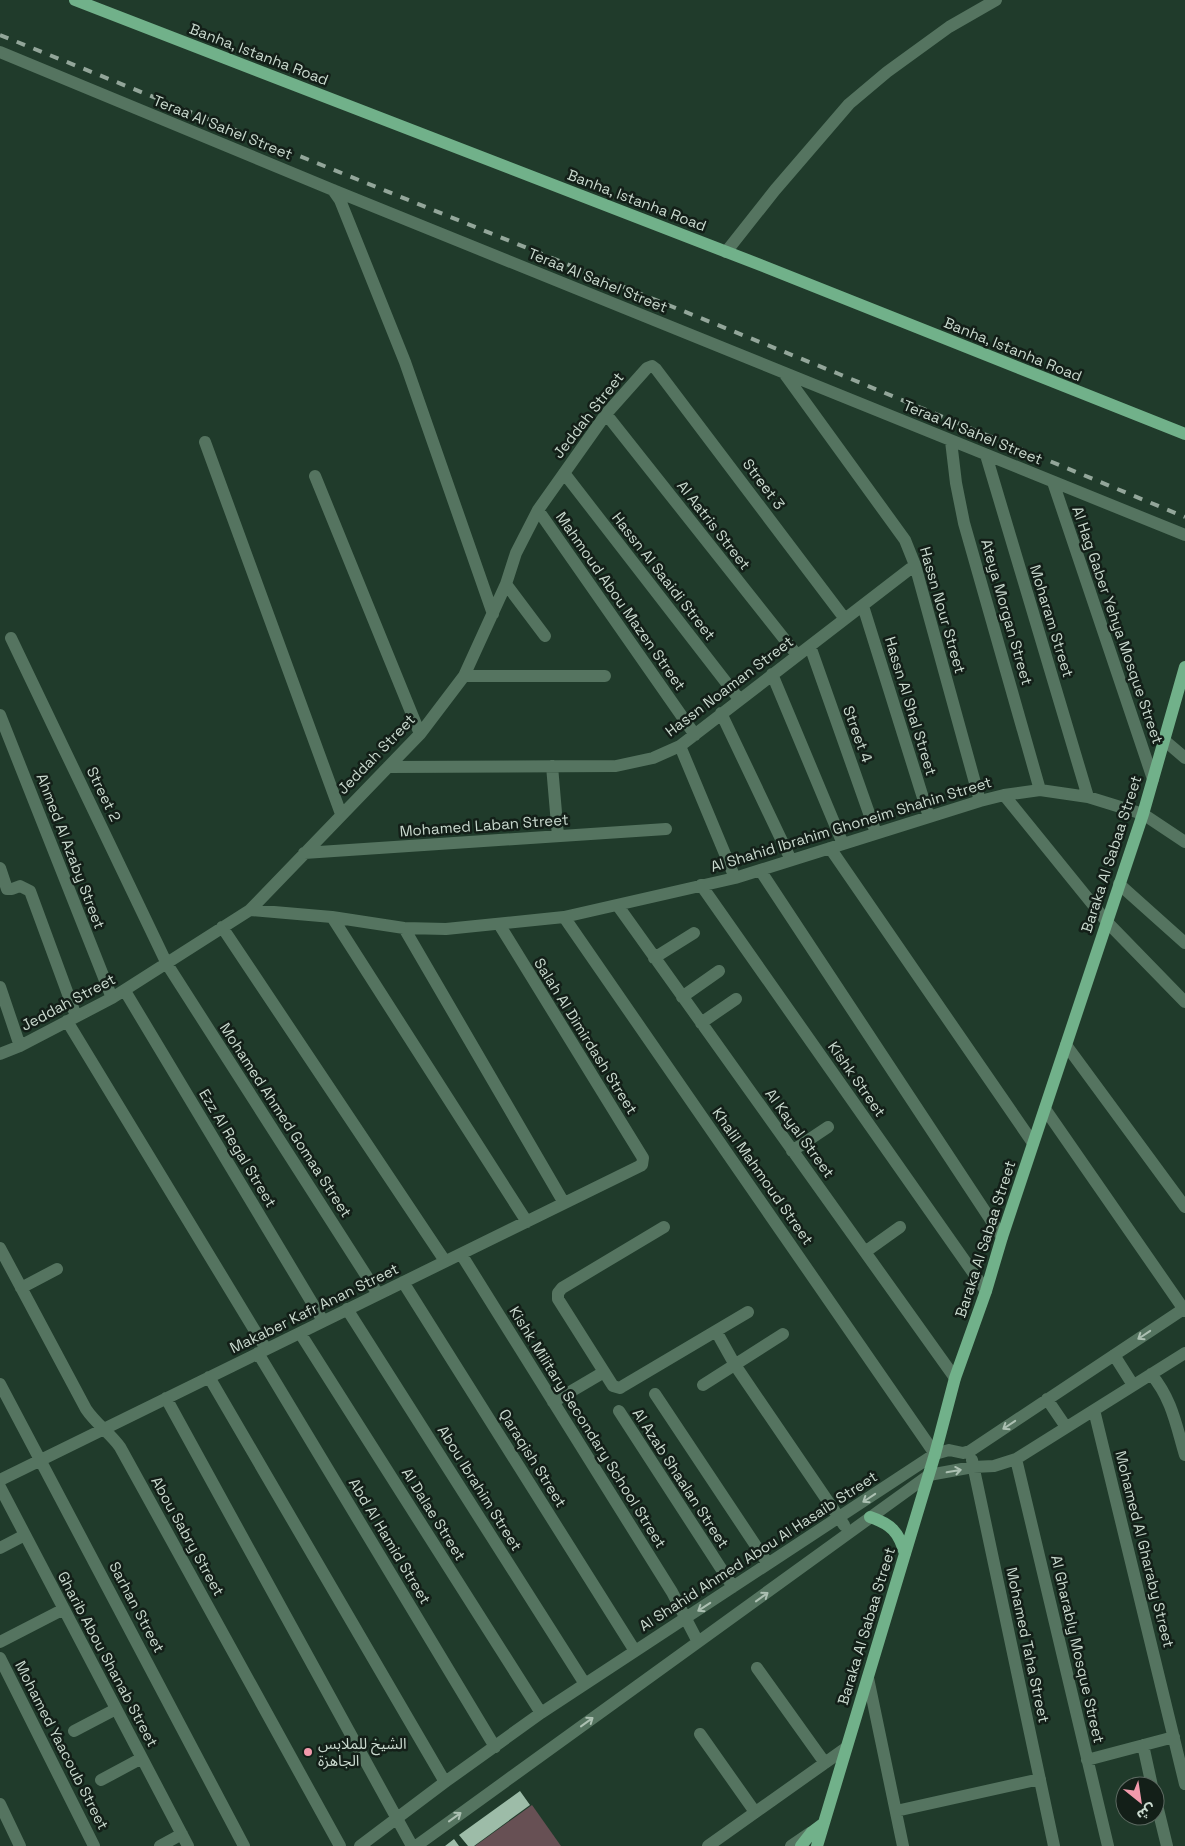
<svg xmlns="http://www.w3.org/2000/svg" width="1185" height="1846" font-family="'Space Grotesk','Noto Sans Arabic',sans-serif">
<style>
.green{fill:#675054}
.building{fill:#9dbca8}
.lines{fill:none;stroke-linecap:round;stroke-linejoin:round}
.minor{stroke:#557460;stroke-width:12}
.major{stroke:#71b18a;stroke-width:12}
.rail{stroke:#93a69a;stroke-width:4;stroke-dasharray:9 9;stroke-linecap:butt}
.oneway{stroke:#acc0b2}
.poi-dot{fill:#f39aac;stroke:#131f18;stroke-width:2}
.labels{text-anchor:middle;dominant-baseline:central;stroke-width:5;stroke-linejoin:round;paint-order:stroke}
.street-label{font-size:15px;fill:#c9d9ce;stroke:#131f18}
.poi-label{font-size:15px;fill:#c9d9ce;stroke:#131f18;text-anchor:start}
</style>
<rect width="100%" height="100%" fill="#203b2b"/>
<path class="green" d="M532,1805L561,1846H475Z"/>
<path class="building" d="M520,1791L530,1805L474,1846H468L459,1835Z
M454,1839L459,1846H445Z"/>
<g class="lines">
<path class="minor" d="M0,52L333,190L1185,535
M333,190L340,200L405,362L493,614
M726,252L775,190L849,104L887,72L949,27L996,0
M784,373L905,540L915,565L980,801
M606,414L797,655
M951,441L956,483L964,523L1040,790
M205,442L341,814
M986,455L1088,797
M564,473L739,699
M315,476L420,734
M1053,482L1153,779
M538,510L695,735
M506,584L545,636
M863,606L929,817
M11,638L167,964L378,1294
M810,646L876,833
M772,674L843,844
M464,676H605
M721,713L791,860
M0,715L112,998
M1164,740L1185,758
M680,746L735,878
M552,766L558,836
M388,767L616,766L653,758L680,746L915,565
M1004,795L1107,922L1185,1002
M830,848L1033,1143
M304,853L666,829
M0,868L7,889H12L20,886L30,891L76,1016
M760,870L1002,1237
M1119,884L1185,943
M701,885L986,1291
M618,906L955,1378
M250,910L332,917L404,928L446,929L564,917L735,878L980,801L1004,795L1040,790L1088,797L1143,814L1185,842
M332,917L527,1222
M564,917L935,1454
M222,927L445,1261
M404,928L564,1203
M654,958L694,933
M0,987L20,1046
M125,991L323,1321
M682,997L719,971
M67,1021L266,1349
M701,1023L736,999
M1066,1045L1185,1207
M0,1054L20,1046L112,998L250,910L420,734L464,676L506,584L516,553L538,510L606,414L647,368L652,366L656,369L845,619
M1045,1109L1185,1311
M792,1151L828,1127
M664,1227L562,1288L558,1293V1299L613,1386L620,1388L623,1386L748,1312
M0,1248L86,1409C96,1424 110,1433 120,1447L340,1846
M865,1252L900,1227
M461,1254L672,1592L698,1642
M403,1282L635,1651
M21,1288L57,1269
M347,1309L585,1684
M716,1331L735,1365L844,1525
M300,1333L541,1713
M258,1353L495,1747
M1114,1355L1133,1385
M1151,1374C1172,1399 1176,1425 1185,1455
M209,1377L445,1782
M0,1384L244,1846
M703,1385L783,1334
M655,1394L768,1564
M166,1398L412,1846
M1047,1399L1066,1427
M553,1402L604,1372
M1094,1410L1185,1784
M619,1411L733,1587
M1016,1459L1108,1846
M972,1460L1054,1846
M0,1480L642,1165L643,1158L499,924
M0,1487L188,1846
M0,1548L25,1535
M0,1642L64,1609
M0,1658L94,1846
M757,1668L825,1763
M868,1678L903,1846
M74,1731L116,1709
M700,1734L755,1812
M1143,1745L1152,1786
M1087,1760L1174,1737
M101,1780L142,1758
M1155,1797L1167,1846
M0,1804L20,1846
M896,1811L1040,1779
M160,1846L182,1834
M360,1846L445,1782L541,1713L935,1454L949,1450L963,1453L970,1451L1185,1308
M416,1846L929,1475L973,1467L994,1466L1016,1459L1185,1353
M708,1846L846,1748
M791,1846L810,1833"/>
<path class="major" d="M75,0L763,266L1185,434
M870,1517C891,1524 899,1532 905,1554
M801,1846L812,1832L824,1823
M817,1846L935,1454L955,1378L986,1291L1002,1237L1143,814L1185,667"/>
<path class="rail" d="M0,35L839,374L1185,517"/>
</g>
<defs><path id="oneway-shaft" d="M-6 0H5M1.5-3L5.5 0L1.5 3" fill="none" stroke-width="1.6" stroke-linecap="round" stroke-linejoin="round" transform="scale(1.25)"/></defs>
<g class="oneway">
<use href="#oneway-shaft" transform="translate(1144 1335) rotate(146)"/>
<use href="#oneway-shaft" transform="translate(1009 1425) rotate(146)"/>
<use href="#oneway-shaft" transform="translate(954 1471) rotate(-10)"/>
<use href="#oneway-shaft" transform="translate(869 1498) rotate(146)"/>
<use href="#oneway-shaft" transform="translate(762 1597) rotate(-36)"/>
<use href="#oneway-shaft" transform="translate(704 1607) rotate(147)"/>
<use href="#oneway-shaft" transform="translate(587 1722) rotate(-36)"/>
<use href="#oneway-shaft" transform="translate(455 1817) rotate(-36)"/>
</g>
<circle class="poi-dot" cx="308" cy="1752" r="5"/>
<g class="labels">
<g class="street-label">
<text transform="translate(259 54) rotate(21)">Banha, Istanha Road</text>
<text transform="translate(223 127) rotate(22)">Teraa Al Sahel Street</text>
<text transform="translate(637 200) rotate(21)">Banha, Istanha Road</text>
<text transform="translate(598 280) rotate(22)">Teraa Al Sahel Street</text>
<text transform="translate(1013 349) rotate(22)">Banha, Istanha Road</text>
<text transform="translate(588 415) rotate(-52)">Jeddah Street</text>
<text transform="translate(973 432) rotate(22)">Teraa Al Sahel Street</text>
<text transform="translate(764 484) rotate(53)">Street 3</text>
<text transform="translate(714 525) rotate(52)">Al Aatris Street</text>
<text transform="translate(664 576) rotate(52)">Hassn Al Saaidi Street</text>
<text transform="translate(621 601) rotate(55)">Mahmoud Abou Mazen Street</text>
<text transform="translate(943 610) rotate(74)">Hassn Nour Street</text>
<text transform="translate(1007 612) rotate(74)">Ateya Morgan Street</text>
<text transform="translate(1052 621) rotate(73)">Moharam Street</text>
<text transform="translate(1118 625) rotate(71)">Al Hag Gaber Yehya Mosque Street</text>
<text transform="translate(729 686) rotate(-37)">Hassn Noaman Street</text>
<text transform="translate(911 706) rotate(73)">Hassn Al Shal Street</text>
<text transform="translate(858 734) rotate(70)">Street 4</text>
<text transform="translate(376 754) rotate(-46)">Jeddah Street</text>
<text transform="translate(104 794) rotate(64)">Street 2</text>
<text transform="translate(851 824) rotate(-17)">Al Shahid Ibrahim Ghoneim Shahin Street</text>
<text transform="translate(484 825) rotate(-4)">Mohamed Laban Street</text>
<text transform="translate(71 851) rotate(69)">Ahmed Al Azaby Street</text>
<text transform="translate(1111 854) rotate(-72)">Baraka Al Sabaa Street</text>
<text transform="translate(68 1002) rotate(-28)">Jeddah Street</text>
<text transform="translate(586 1036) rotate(58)">Salah Al Dimirdash Street</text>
<text transform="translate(857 1079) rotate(55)">Kishk Street</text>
<text transform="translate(286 1120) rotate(57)">Mohamed Ahmed Gomaa Street</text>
<text transform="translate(800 1133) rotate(54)">Al Kayal Street</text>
<text transform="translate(238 1148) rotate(59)">Ezz Al Regal Street</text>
<text transform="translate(763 1176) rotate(55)">Khalil Mahmoud Street</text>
<text transform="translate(985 1239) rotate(-72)">Baraka Al Sabaa Street</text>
<text transform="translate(314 1308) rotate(-26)">Makaber Kafr Anan Street</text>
<text transform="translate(588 1427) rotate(58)">Kishk Military Secondary School Street</text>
<text transform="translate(533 1458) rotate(58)">Qaraqish Street</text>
<text transform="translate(681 1478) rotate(57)">Al Azab Shaalan Street</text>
<text transform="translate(480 1488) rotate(58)">Abou Ibrahim Street</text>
<text transform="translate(434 1514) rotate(58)">Al Dalae Street</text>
<text transform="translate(188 1536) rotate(61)">Abou Sabry Street</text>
<text transform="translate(390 1541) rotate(59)">Abd Al Hamid Street</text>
<text transform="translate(1145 1549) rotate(76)">Mohamed Al Gharaby Street</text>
<text transform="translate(758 1551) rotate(-33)">Al Shahid Ahmed Abou Al Hasaib Street</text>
<text transform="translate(137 1607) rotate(62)">Sarhan Street</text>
<text transform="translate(866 1626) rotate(-73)">Baraka Al Sabaa Street</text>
<text transform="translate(1028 1645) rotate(78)">Mohamed Taha Street</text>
<text transform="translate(1078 1649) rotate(77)">Al Gharably Mosque Street</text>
<text transform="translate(108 1659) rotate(62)">Gharib Abou Shanab Street</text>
<text transform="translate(62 1745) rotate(63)">Mohamed Yaacoub Street</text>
</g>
<g class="poi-label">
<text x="318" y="1743">الشيخ للملابس<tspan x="318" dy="17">الجاهزة</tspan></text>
</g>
</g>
<g transform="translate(1140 1801) rotate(150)"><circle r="24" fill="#131f18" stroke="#5c6961"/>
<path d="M0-4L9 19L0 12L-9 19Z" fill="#f39aac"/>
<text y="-8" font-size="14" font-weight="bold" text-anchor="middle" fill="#c9d9ce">ش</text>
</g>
</svg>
